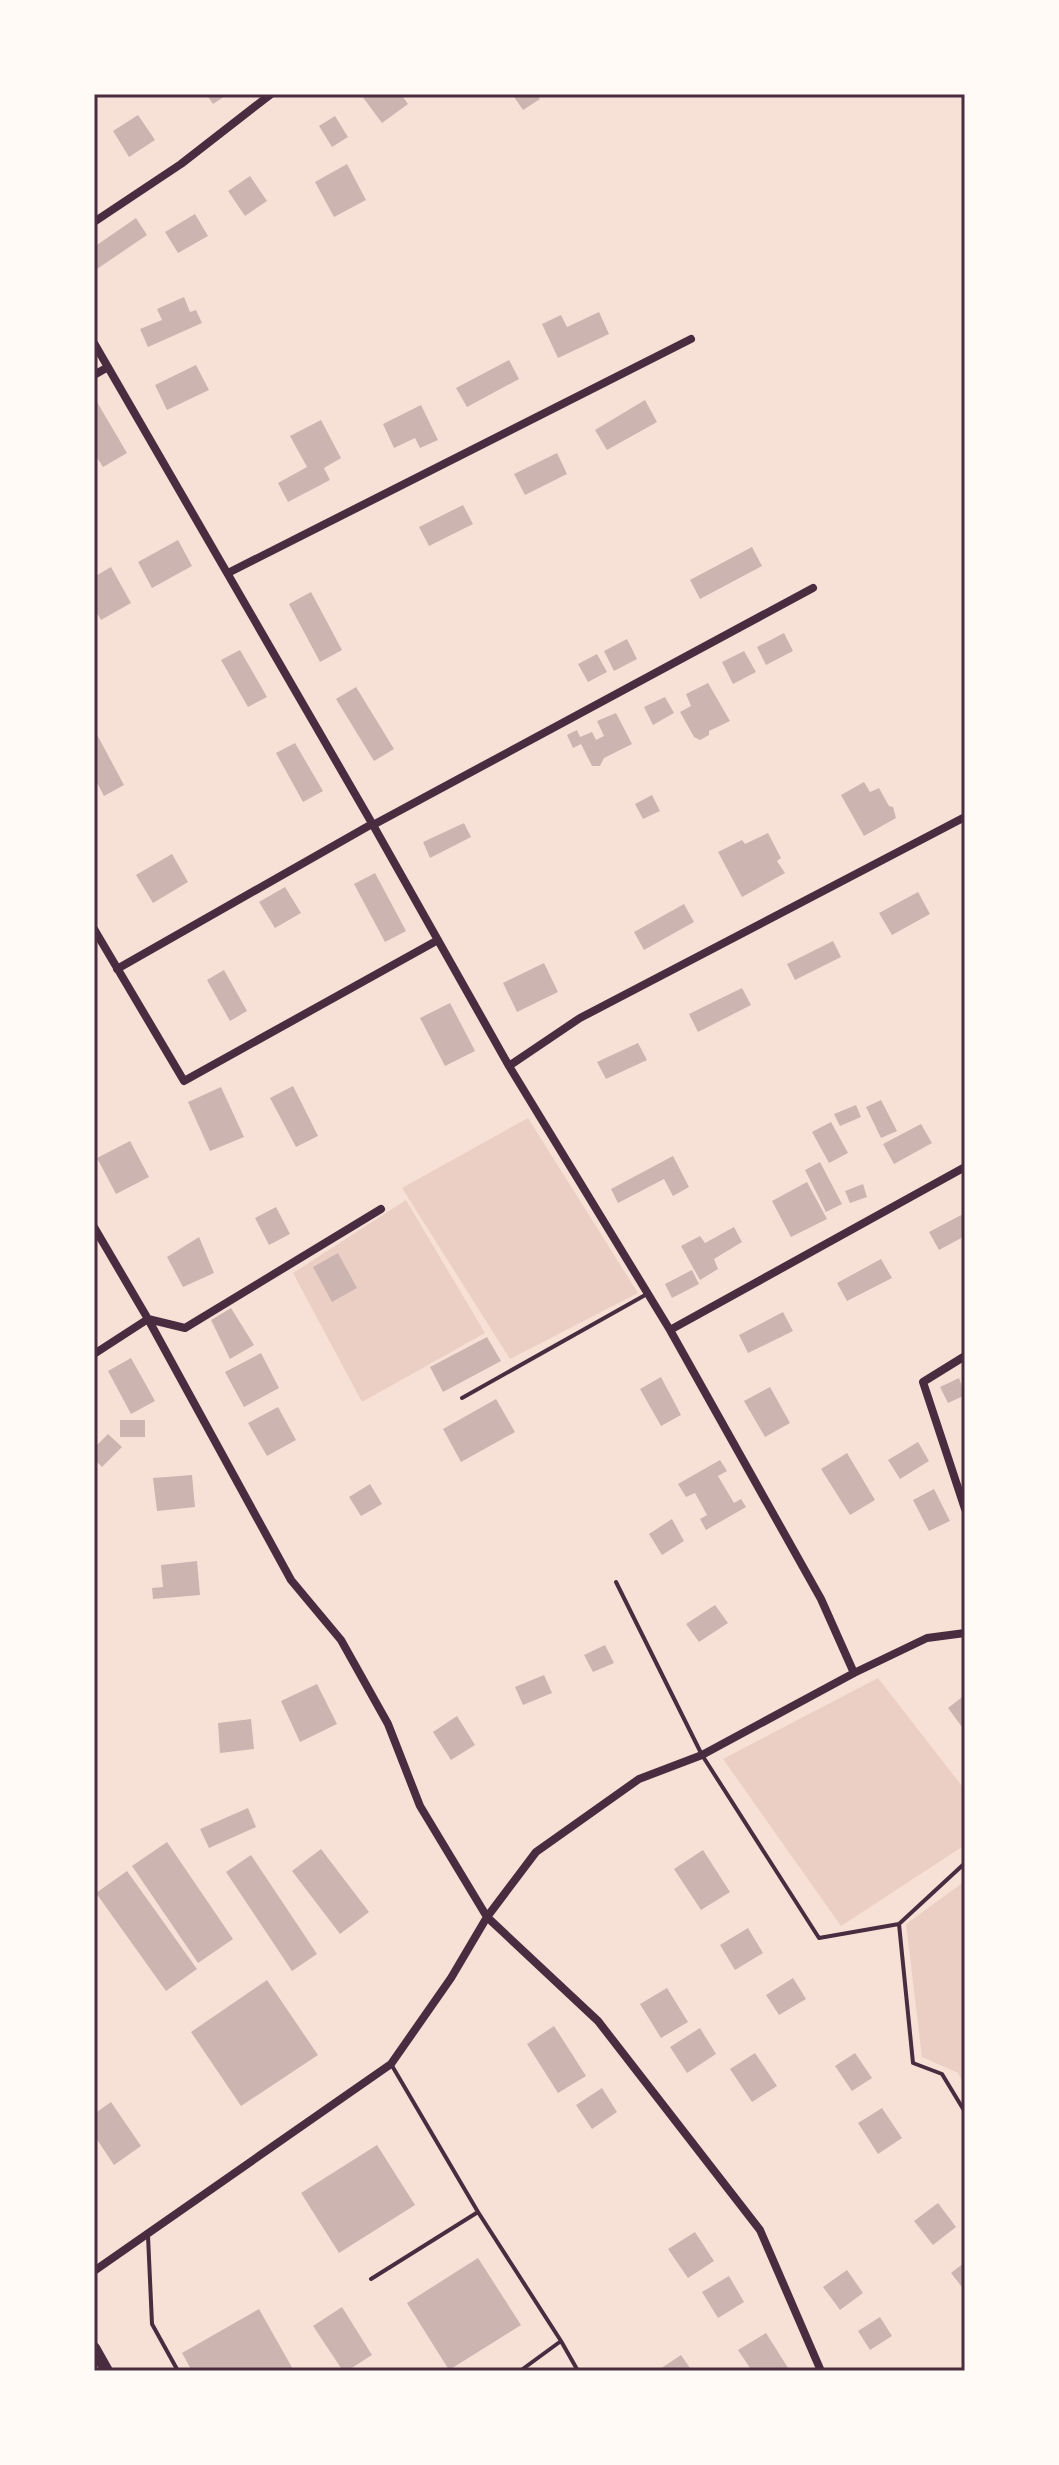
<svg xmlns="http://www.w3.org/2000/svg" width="1059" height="2465" font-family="'PT Sans Narrow',sans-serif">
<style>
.green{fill:#ebcfc5}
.building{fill:#ccb4b1}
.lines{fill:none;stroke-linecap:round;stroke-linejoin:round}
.service{stroke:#4a2c40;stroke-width:4}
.minor{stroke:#4a2c40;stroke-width:8}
.primary{stroke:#4a2c40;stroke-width:12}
.neatline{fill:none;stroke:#4a2c40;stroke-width:3}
</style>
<rect width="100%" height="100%" fill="#f7e1d7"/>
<path class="green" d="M528,1118L638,1293L510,1359L402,1188Z
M406,1200L485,1333L362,1402L293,1273Z
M878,1678L965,1790V1845L841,1926L723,1759Z
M965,1881V2086L958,2073L922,2057L906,1924Z"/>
<path class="building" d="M206,94H228L213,104Z
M366,94H401L408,104L382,123L362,96Z
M512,94H537L540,99L523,110Z
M138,115L155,140L129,157L113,131Z
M335,116L348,137L332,147L319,126Z
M347,164L366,200L334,217L315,182Z
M250,176L267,201L245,216L228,191Z
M195,214L208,236L178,253L165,232Z
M136,218L147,235L94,271V247Z
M184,297L190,312L196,310L202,323L148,347L140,329L162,320L157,309Z
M599,312L609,334L558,358L542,324L561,315L567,327Z
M509,360L519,379L467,407L456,388Z
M196,365L209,390L167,410L155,385Z
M94,397L127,453L103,467L94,453Z
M645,400L657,422L607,450L595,430Z
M421,405L438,440L420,448L415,438L394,448L383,424Z
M321,420L341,458L324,468L330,480L288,502L278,483L307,467L290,436Z
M557,453L567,474L525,495L514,474Z
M463,505L473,524L429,546L419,527Z
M178,540L192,566L152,588L138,562Z
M752,547L762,566L700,599L690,580Z
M111,567L131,603L101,620L94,608V577Z
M311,592L342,650L320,662L289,604Z
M784,633L793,651L766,665L757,647Z
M627,639L637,659L614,671L604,651Z
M240,650L267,697L248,707L221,660Z
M744,651L756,672L733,684L722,662Z
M597,654L607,672L588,682L578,664Z
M708,683L730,721L709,731V735L700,740L694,737L680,712L691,706L686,694Z
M356,687L394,749L374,761L336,699Z
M665,697L674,713L653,725L644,707Z
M616,713L632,744L604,758L600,766H592L581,744L573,748L567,735L577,730L580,737L592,732L596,740L604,736L597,721Z
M94,729L124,785L104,796L94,777Z
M295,743L323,791L303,802L276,753Z
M864,782L870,792L879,788L889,806L893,807L896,818L864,836L841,795Z
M652,795L660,811L643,819L635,804Z
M464,823L471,837L430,858L423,842Z
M768,833L781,858L777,861L785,873L742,897L718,852L742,840L745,844Z
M172,854L188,882L153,903L136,875Z
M375,873L406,931L385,942L354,884Z
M285,887L301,913L275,928L259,902Z
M918,892L930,914L892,935L879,913Z
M684,904L694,922L644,950L634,932Z
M833,941L841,957L795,980L787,964Z
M544,963L558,992L517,1012L503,983Z
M224,970L247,1011L230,1021L207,980Z
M742,988L751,1005L698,1032L689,1014Z
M450,1003L475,1051L445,1066L420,1018Z
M638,1043L647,1060L606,1079L597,1062Z
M293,1086L318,1136L296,1147L270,1098Z
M221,1087L244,1137L210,1151L188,1102Z
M881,1100L897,1131L881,1138L866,1107Z
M856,1105L861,1117L840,1126L834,1114Z
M831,1122L848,1153L829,1163L812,1132Z
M921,1124L932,1143L894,1164L883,1144Z
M130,1141L149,1177L116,1194L97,1158Z
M673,1156L689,1187L673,1196L664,1179L618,1203L611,1189Z
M820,1162L842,1204L826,1212L805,1170Z
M807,1182L827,1219L791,1237L772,1201Z
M863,1184L867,1197L850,1203L845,1191Z
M276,1207L290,1234L269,1245L255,1218Z
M965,1213V1236L939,1250L929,1232Z
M734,1227L742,1242L714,1259L718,1269L700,1280L681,1246L700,1236L705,1243Z
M199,1237L214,1273L183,1287L167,1257Z
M338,1253L357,1288L332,1302L313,1267Z
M881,1259L892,1278L847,1301L837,1283Z
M692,1270L699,1284L672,1298L665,1284Z
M231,1308L254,1345L230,1359L211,1320Z
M783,1312L793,1331L748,1353L739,1335Z
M487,1337L501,1361L443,1392L430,1367Z
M261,1353L279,1388L244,1407L225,1372Z
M131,1358L155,1401L131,1414L108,1371Z
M661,1377L681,1415L661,1426L640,1389Z
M959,1378L965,1395L948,1403L940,1387Z
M770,1387L790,1423L765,1437L744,1401Z
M496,1399L515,1432L461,1462L443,1429Z
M278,1407L296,1440L267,1456L248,1423Z
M120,1420H145V1437H120Z
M108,1434L122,1447L102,1467L94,1459V1448Z
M918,1442L929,1461L900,1479L888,1460Z
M847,1453L875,1500L850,1515L821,1469Z
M720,1460L727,1471L718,1476L734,1503L741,1499L746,1507L706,1530L700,1519L707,1515L695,1493L686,1497L678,1484Z
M192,1475L195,1507L157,1511L153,1478Z
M370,1484L382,1504L361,1516L349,1497Z
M934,1489L950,1521L929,1531L913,1500Z
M672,1519L684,1541L662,1555L649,1534Z
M197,1561L200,1595L153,1599L152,1588L163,1587L161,1565Z
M715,1605L728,1623L699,1642L686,1624Z
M605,1645L614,1663L593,1672L584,1655Z
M544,1675L552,1693L523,1705L515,1687Z
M317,1684L337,1724L300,1742L281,1701Z
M965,1695V1731L948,1708Z
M457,1716L475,1745L451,1760L433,1732Z
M251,1719L254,1749L220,1753L218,1723Z
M248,1808L256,1827L209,1848L200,1829Z
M167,1842L233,1939L198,1963L132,1866Z
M321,1849L369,1912L340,1934L292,1871Z
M703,1850L730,1892L701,1910L674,1869Z
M251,1855L317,1954L292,1971L226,1872Z
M127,1871L197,1969L166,1991L96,1893Z
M748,1928L763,1953L735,1970L720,1945Z
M793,1978L806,1999L779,2015L766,1995Z
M267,1980L318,2055L241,2106L191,2032Z
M667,1988L688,2022L661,2038L640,2004Z
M554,2026L586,2076L558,2093L527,2044Z
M700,2028L716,2054L687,2073L670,2047Z
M755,2053L777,2086L752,2102L730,2069Z
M855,2053L872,2078L852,2091L835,2066Z
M602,2088L617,2112L592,2129L576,2105Z
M111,2102L141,2146L114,2165L94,2135V2114Z
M882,2108L902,2138L878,2154L858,2123Z
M377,2145L415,2205L339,2253L301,2193Z
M938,2203L956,2227L933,2245L914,2221Z
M695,2232L714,2261L688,2278L668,2249Z
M478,2258L521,2325L449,2370L407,2303Z
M965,2262V2291L951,2273Z
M847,2270L863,2293L840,2310L823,2287Z
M729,2276L744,2302L718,2318L702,2292Z
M342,2307L372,2355L347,2371H343L313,2326Z
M259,2309L294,2371H192L182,2353Z
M880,2317L892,2336L870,2350L858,2331Z
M766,2333L790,2371H752L738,2350Z
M681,2355L692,2371H657Z"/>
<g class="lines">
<path class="service" d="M462,1398L647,1294
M616,1582L702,1755L819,1938L899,1924L913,2063L942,2074L965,2112
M899,1924L965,1863
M478,2212L561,2341L520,2371
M148,2236L152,2324L178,2371
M371,2279L478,2212L391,2064
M561,2341L578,2371"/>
<path class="minor" d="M94,222L181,164L271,94
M94,343L373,825L509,1066L670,1330L821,1599L854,1673
M94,375L108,367
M228,573L691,339
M373,825L813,588
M94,929L184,1081L438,940
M117,969L372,824
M509,1066L580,1018L963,818
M94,1227L148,1319L291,1580L341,1640L388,1724L420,1806L487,1917L598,2021L760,2230L821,2371
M670,1330L965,1167
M94,1354L148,1319L185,1328L381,1209
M965,1356L923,1382L965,1509
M94,2271L391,2064L451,1978L487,1917L536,1852L639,1779L702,1755L854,1673L927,1638L965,1633"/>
<path class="primary" d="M94,2348L107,2371"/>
</g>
<rect width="1059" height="2465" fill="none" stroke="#fffaf5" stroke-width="192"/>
<rect x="96" y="96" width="867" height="2273" class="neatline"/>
</svg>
